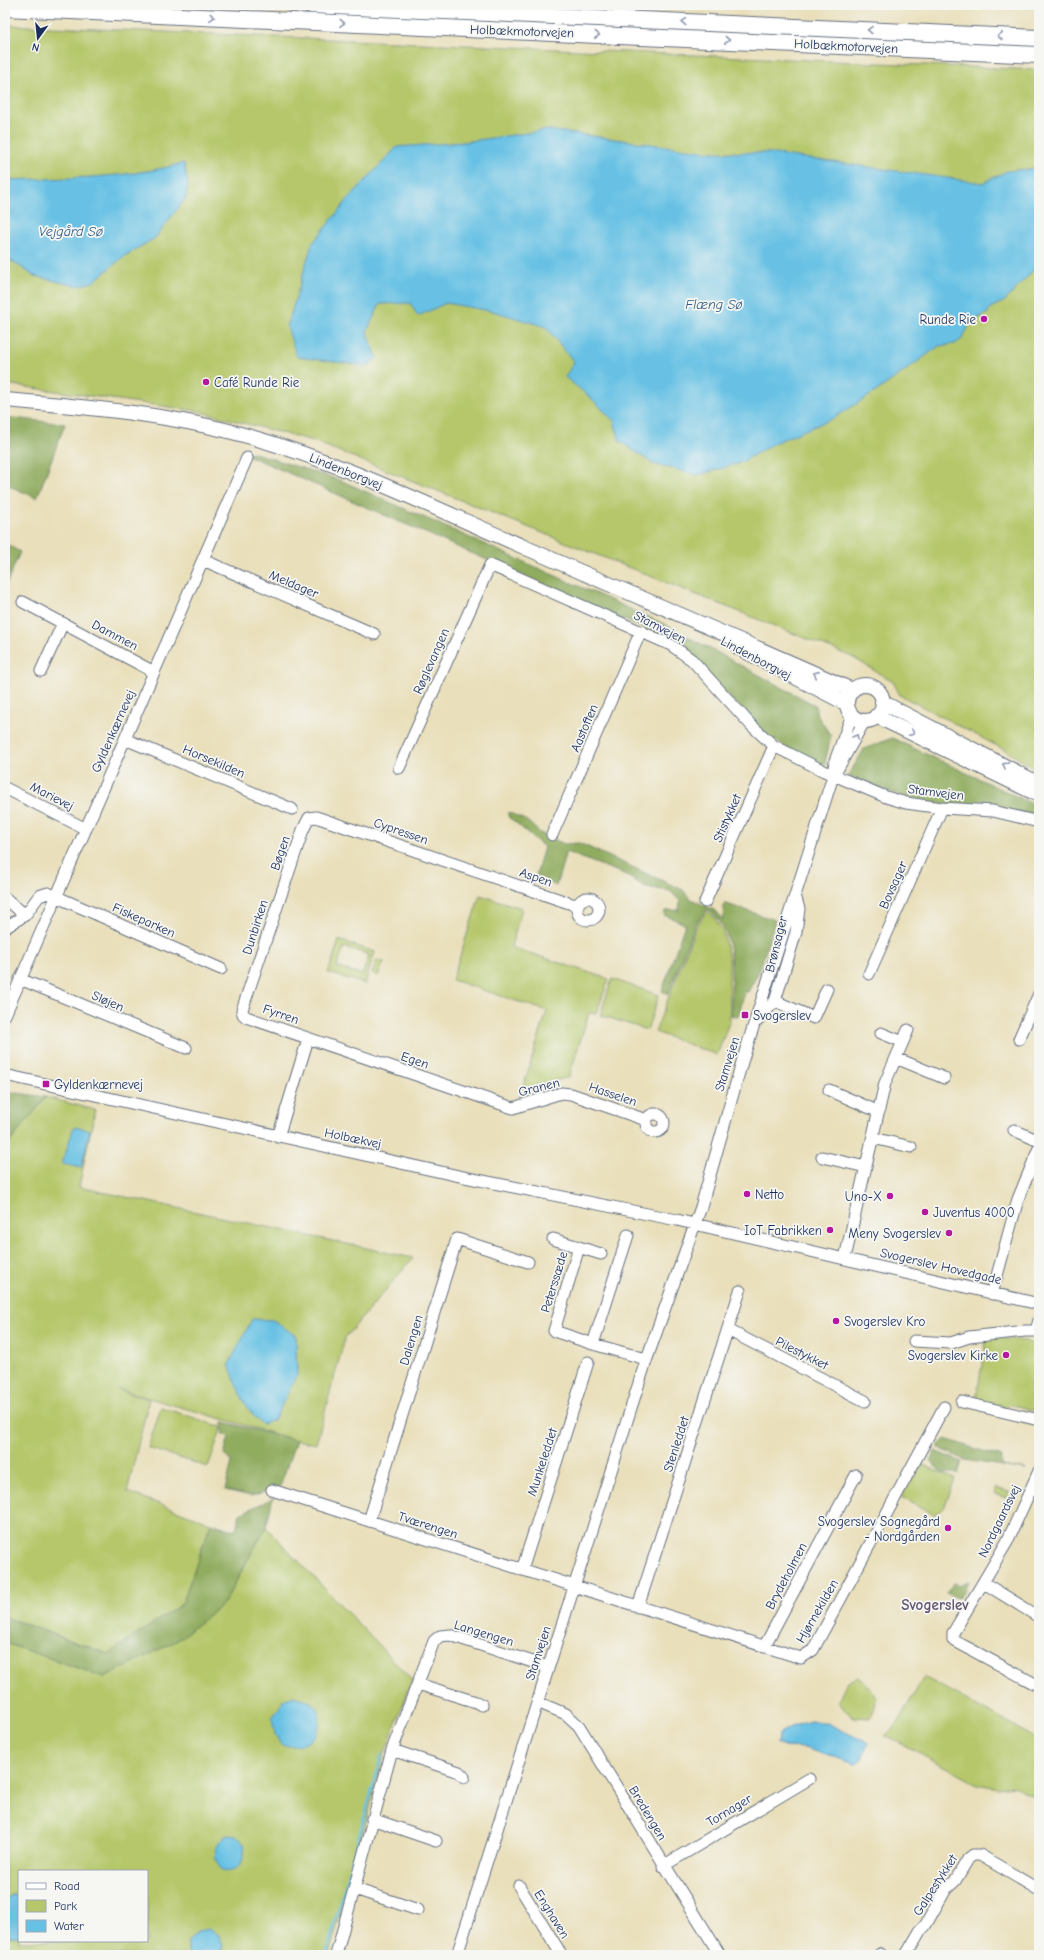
<svg xmlns="http://www.w3.org/2000/svg" width="1044" height="1960" font-family="'Comic Neue',sans-serif">
<style>
.green{fill:#b5c76a;stroke:#687b64;fill-rule:evenodd}
.forest{fill:#90ac5e;stroke:#566e5e}
.water{fill:#67c1e4;stroke:#4178a1}
.lines{fill:none;stroke-linecap:round;stroke-linejoin:round}
.stream{stroke:#67c1e4;stroke-width:2.5}
.minor-casing{stroke:#636d7e;stroke-width:13}
.major-casing{stroke:#636d7e;stroke-width:16}
.highway-casing{stroke:#636d7e;stroke-width:18}
.minor{stroke:#fff;stroke-width:11}
.major{stroke:#fff;stroke-width:14}
.highway{stroke:#fff;stroke-width:16}
.oneway{stroke:#8d97ae}
.poi-dot{fill:#b5179e;stroke:#f6f6f2;stroke-width:1.5}
.labels{text-anchor:middle;dominant-baseline:central;stroke-width:3.5;stroke-linejoin:round;paint-order:stroke}
.street-label{font-size:13px;fill:#1b2f5e;stroke:#f6f6f2}
.poi-label{font-size:13px;fill:#1b2f5e;stroke:#f6f6f2;text-anchor:end}
.water-label{font-size:14px;font-style:italic;fill:#325b86;stroke:#f6f6f2}
.quarter-label{font-size:15px;font-weight:bold;fill:#655773;stroke:#f6f6f2}
</style>
<rect width="100%" height="100%" fill="#f6f6f2"/>
<filter id="ink" filterUnits="userSpaceOnUse"><feTurbulence type="fractalNoise" baseFrequency=".025" numOctaves="2"/><feDisplacementMap in="SourceGraphic" scale="8" xChannelSelector="R" yChannelSelector="G"/><feConvolveMatrix kernelMatrix="1 2 1 2 8 2 1 2 1" color-interpolation-filters="sRGB"/></filter>
<filter id="wash" filterUnits="userSpaceOnUse"><feTurbulence type="fractalNoise" baseFrequency=".012" numOctaves="4" result="noise"/><feDisplacementMap in="SourceGraphic" scale="16" xChannelSelector="R" yChannelSelector="G"/><feGaussianBlur stdDeviation="0.9" result="paint"/><feColorMatrix in="noise" values="0 0 0 0 0 0 0 0 0 0 0 0 0 0 0 0 0 1.4 0 .05"/><feComposite in="paint" operator="in"/></filter>
<g filter="url(#wash)">
<rect width="100%" height="100%" fill="#e9dfba"/>
<path class="green" d="M5,25L1039,70V771L1005,750L900,695L893,682L852,657L313,441L197,411L5,384Z
M480,895L522,908L511,947L609,979L596,1014L589,1013L569,1077L522,1090L547,1011L452,980Z
M707,911L714,917L723,931L729,959L730,1020L717,1055L655,1032L696,927Z
M339,940L375,952L365,984L328,973ZM344,947L369,955L362,975L337,967Z
M377,960L384,962L378,976L372,973Z
M612,979L659,995L647,1030L600,1015Z
M46,1097L95,1110L79,1187L413,1258L345,1338L316,1444L296,1440L117,1389L149,1399L127,1492L211,1523L182,1604L108,1654L5,1617V1148Z
M1039,1175V1195L1032,1193Z
M987,1336L1026,1341L1039,1347V1412L1009,1404L1007,1409L976,1399Z
M161,1407L222,1427L208,1467L148,1448Z
M919,1463L955,1479L944,1508L934,1515L901,1497Z
M996,1488L1009,1492L1007,1498L994,1494Z
M266,1527L412,1680L386,1750L329,1955H220L223,1945L188,1941V1955H5V1937L19,1936V1941H147V1871H19V1896L11,1895L5,1899V1643L104,1677L178,1640L224,1603Z
M858,1676C873,1693 883,1695 870,1718L852,1717L838,1701L847,1682Z
M924,1677L1039,1740V1800L1014,1786L998,1788L977,1784L920,1753L885,1736L896,1725Z"/>
<path class="forest" d="M5,417L65,424L37,498L5,484Z
M255,453L342,481L664,624L815,705L817,715L831,736L824,767L795,753L768,736L672,641L245,454Z
M5,543L20,552L5,587Z
M892,738L1039,807V819L944,805L904,797L848,776L864,749Z
M508,812L527,821L540,833L564,844L579,843L683,890L689,898L714,910L723,920L724,903L775,920L760,969L748,992H745L738,1017L731,1015C731,991 734,953 725,931C722,923 714,914 707,909L695,925L668,994L662,991L685,924L664,915L665,911L679,910L680,901L670,891L645,887L624,874L566,852L556,886L536,875L544,847L508,816Z
M9,1092L46,1097L5,1148V1098Z
M223,1422L296,1440L280,1487L251,1496L225,1490L232,1462L224,1455L229,1436L223,1435Z
M945,1439L1002,1457V1466L1026,1470L965,1460L937,1447Z
M935,1451L962,1462L958,1473H943L930,1462Z
M273,1498L266,1527L224,1603L178,1640L104,1677L5,1643V1617L108,1654L182,1604L211,1523L235,1531L240,1514Z
M969,1581L965,1590L958,1598L946,1593L953,1583L959,1585Z"/>
<path class="water" d="M548,130L709,152L768,153L983,183L1007,171L1039,168V264L1005,301L990,308L988,313L971,322L962,339L955,344L939,346L877,391L834,418L774,443L740,463L698,475L653,464L620,441L614,421L591,398L565,377L574,362L546,327L496,312L446,303L418,316L410,303L380,304L367,331L377,358L367,366L297,357L287,327L312,244L350,197L397,147L464,142Z
M184,163L188,184L186,198L155,238L123,257L93,282L77,286L34,276L12,261L5,262V180C65,178 127,179 184,163Z
M74,1127L90,1130L81,1168L63,1164V1161Z
M252,1319L273,1320L296,1336L297,1375L274,1420L262,1424C243,1407 237,1387 229,1364Z
M294,1696C299,1698 307,1699 311,1702C316,1706 318,1710 319,1715C323,1740 302,1749 281,1745L275,1734L272,1718L285,1699Z
M810,1721L827,1723L868,1743L862,1759L856,1764L804,1748L785,1747L777,1744L778,1734L788,1728Z
M227,1835L236,1836L244,1843C246,1857 240,1875 222,1871C213,1858 212,1845 227,1835Z
M11,1895L19,1896V1936L5,1937V1899Z
M208,1929L219,1935L223,1945L220,1955H188V1941L198,1931Z"/>
<g class="lines">
<path class="stream" d="M326,1955L382,1754"/>
</g>
</g>
<g filter="url(#ink)">
<g class="lines">
<g class="minor-casing">
<path id="minor" d="M203,560L374,634
M23,602L154,672
M41,671L63,623
M125,739L292,809
M399,768L490,565L671,645L692,660L751,725L774,746L824,771L886,797L906,803L942,808L993,811L1039,822
M837,770L865,720
M5,788L86,829
M552,835L641,631
M5,898L25,915
M577 909a11 11 0 1 1 22 0a11 11 0 1 1-22 0Z
M705,902L774,746
M578,906L316,817L309,818L303,830L242,1010L243,1014L246,1017L513,1108L561,1093L571,1094L646,1120
M5,928L25,915L39,896L48,893L221,969
M869,974L942,808
M20,979L186,1048
M775,1001L814,1018L827,989
M5,1015L247,458
M757,1021L775,1001L796,932L799,909L795,895
M881,1033L903,1042
M1019,1039L1039,994
M896,1058L944,1078
M5,1075L459,1176L677,1220L1039,1304
M829,1090L879,1112
M646 1123a9 9 0 1 1 18 0a9 9 0 1 1-18 0Z
M1014,1130L1039,1141
M278,1137L308,1039
M873,1138L911,1147
M822,1157L866,1167
M628,1235L593,1344L646,1359
M553,1239L601,1254
M579,1247L554,1331L593,1344
M845,1258L885,1083L908,1030
M992,1294L1018,1199L1039,1148
M728,1330L865,1401
M914,1341L951,1343L969,1337L1025,1331H1036L1039,1320
M962,1402L1039,1420
M1039,1471L1007,1542L953,1633V1640L1039,1686
M272,1490L801,1658L813,1650L944,1407
M369,1521L457,1239L528,1262
M522,1570L588,1362
M984,1583L1039,1617
M638,1607L740,1291
M764,1647L856,1475
M418,1684L476,1702L482,1705
M537,1702L566,1714L579,1726L720,1955
M392,1750L459,1772L464,1777
M372,1819L436,1841
M663,1866L809,1779
M519,1886L561,1954L559,1955
M355,1889L418,1910
M336,1955L392,1750L434,1641L440,1636L450,1635L548,1667
M457,1955L645,1364L701,1207L742,1062L833,776L835,761L852,715
M879,1955L880,1954L882,1955
M906,1955L920,1931L925,1926L946,1889L955,1881L968,1859L973,1855H980L1039,1890"/>
</g>
<g class="major-casing">
<path id="major" d="M5,400C88,407 171,414 251,437C345,464 434,508 524,547C633,595 743,641 852,690
M739,648L847,704
M847 703a18 18 0 1 1 36 0a18 18 0 1 1-36 0Z
M882,702L1039,784
M876,716L1039,795"/>
</g>
<g class="highway-casing">
<path id="highway" d="M311,5L1039,38
M5,8L1039,55"/>
</g>
<use href="#minor" class="minor"/>
<use href="#major" class="major"/>
<use href="#highway" class="highway"/>
</g>
<defs><path id="oneway-chevron" d="M-2-3.5L2.5 0L-2 3.5" fill="none" stroke-width="1.6" stroke-linecap="round" stroke-linejoin="round"/></defs>
<g class="oneway">
<use href="#oneway-chevron" transform="translate(212 17) rotate(3)"/>
<use href="#oneway-chevron" transform="translate(684 22) rotate(-177)"/>
<use href="#oneway-chevron" transform="translate(342 23) rotate(3)"/>
<use href="#oneway-chevron" transform="translate(870 30) rotate(-178)"/>
<use href="#oneway-chevron" transform="translate(597 35) rotate(3)"/>
<use href="#oneway-chevron" transform="translate(1000 36) rotate(-177)"/>
<use href="#oneway-chevron" transform="translate(727 40) rotate(3)"/>
<use href="#oneway-chevron" transform="translate(816 674) rotate(-156)"/>
<use href="#oneway-chevron" transform="translate(912 733) rotate(26)"/>
<use href="#oneway-chevron" transform="translate(856 737) rotate(-59)"/>
<use href="#oneway-chevron" transform="translate(1005 765) rotate(-152)"/>
</g>
</g>
<g class="poi-dot">
<circle cx="984" cy="319" r="4"/>
<circle cx="206" cy="382" r="4"/>
<rect x="741" y="1011" width="8" height="8" rx="2"/>
<rect x="42" y="1080" width="8" height="8" rx="2"/>
<circle cx="747" cy="1194" r="4"/>
<circle cx="890" cy="1196" r="4"/>
<circle cx="925" cy="1212" r="4"/>
<circle cx="830" cy="1230" r="4"/>
<circle cx="949" cy="1233" r="4"/>
<circle cx="836" cy="1321" r="4"/>
<circle cx="1006" cy="1355" r="4"/>
<circle cx="948" cy="1528" r="4"/>
</g>
<g class="labels">
<g class="street-label">
<text transform="translate(522 31) rotate(2)">Holbækmotorvejen</text>
<text transform="translate(846 46) rotate(3)">Holbækmotorvejen</text>
<text transform="translate(346 471) rotate(22)">Lindenborgvej</text>
<text transform="translate(294 584) rotate(23)">Meldager</text>
<text transform="translate(660 627) rotate(27)">Stamvejen</text>
<text transform="translate(115 635) rotate(28)">Dammen</text>
<text transform="translate(756 658) rotate(28)">Lindenborgvej</text>
<text transform="translate(431 661) rotate(-66)">Røglevangen</text>
<text transform="translate(584 728) rotate(-67)">Aastoften</text>
<text transform="translate(113 731) rotate(-66)">Gyldenkærnevej</text>
<text transform="translate(214 761) rotate(23)">Horsekilden</text>
<text transform="translate(936 792) rotate(7)">Stamvejen</text>
<text transform="translate(52 796) rotate(27)">Marievej</text>
<text transform="translate(727 818) rotate(-66)">Stistykket</text>
<text transform="translate(401 831) rotate(19)">Cypressen</text>
<text transform="translate(280 853) rotate(-71)">Bøgen</text>
<text transform="translate(536 877) rotate(19)">Aspen</text>
<text transform="translate(893 885) rotate(-66)">Bovsager</text>
<text transform="translate(144 920) rotate(24)">Fiskeparken</text>
<text transform="translate(255 927) rotate(-72)">Dunbirken</text>
<text transform="translate(776 944) rotate(-76)">Brønsager</text>
<text transform="translate(108 1001) rotate(23)">Sløjen</text>
<text transform="translate(281 1014) rotate(19)">Fyrren</text>
<text transform="translate(415 1060) rotate(19)">Egen</text>
<text transform="translate(727 1064) rotate(-73)">Stamvejen</text>
<text transform="translate(539 1087) rotate(-14)">Granen</text>
<text transform="translate(613 1094) rotate(19)">Hasselen</text>
<text transform="translate(353 1138) rotate(12)">Holbækvej</text>
<text transform="translate(941 1266) rotate(13)">Svogerslev Hovedgade</text>
<text transform="translate(554 1282) rotate(-73)">Peterssæde</text>
<text transform="translate(411 1340) rotate(-73)">Dalengen</text>
<text transform="translate(802 1353) rotate(27)">Pilestykket</text>
<text transform="translate(676 1444) rotate(-72)">Stenleddet</text>
<text transform="translate(542 1462) rotate(-72)">Munkeleddet</text>
<text transform="translate(999 1521) rotate(-64)">Nordgaardsvej</text>
<text transform="translate(428 1525) rotate(18)">Tværengen</text>
<text transform="translate(786 1576) rotate(-62)">Brydeholmen</text>
<text transform="translate(817 1611) rotate(-60)">Hjørnekilden</text>
<text transform="translate(484 1633) rotate(17)">Langengen</text>
<text transform="translate(538 1653) rotate(-72)">Stamvejen</text>
<text transform="translate(729 1810) rotate(-31)">Tornager</text>
<text transform="translate(648 1813) rotate(59)">Bredengen</text>
<text transform="translate(935 1885) rotate(-57)">Galpestykket</text>
<text transform="translate(552 1914) rotate(58)">Enghaven</text>
</g>
<g class="poi-label">
<text x="976" y="319">Runde Rie</text>
<text x="214" y="382" text-anchor="start">Café Runde Rie</text>
<text x="753" y="1015" text-anchor="start">Svogerslev</text>
<text x="54" y="1084" text-anchor="start">Gyldenkærnevej</text>
<text x="755" y="1194" text-anchor="start">Netto</text>
<text x="882" y="1196">Uno-X</text>
<text x="933" y="1212" text-anchor="start">Juventus 4000</text>
<text x="822" y="1230">IoT Fabrikken</text>
<text x="941" y="1233">Meny Svogerslev</text>
<text x="844" y="1321" text-anchor="start">Svogerslev Kro</text>
<text x="998" y="1355">Svogerslev Kirke</text>
<text x="940" y="1521">Svogerslev Sognegård<tspan x="940" dy="15">- Nordgården</tspan></text>
</g>
<g class="water-label">
<text x="71" y="231">Vejgård Sø</text>
<text x="714" y="304">Flæng Sø</text>
</g>
<g class="quarter-label">
<text x="935" y="1605">Svogerslev</text>
</g>
</g>
<rect width="1044" height="1960" fill="none" stroke="#f6f6f2" stroke-width="20"/>
<rect x="18" y="1870" width="130" height="72" fill="#f6f6f2" stroke="#9ea6b7"/>
<rect x="26" y="1883" width="20" height="6" fill="#ffffff" stroke="#9ea6b7"/>
<text x="54" y="1890" font-size="12" fill="#1b2f5e">Road</text>
<rect x="26" y="1900" width="20" height="12" fill="#b5c76a" stroke="#9ea6b7"/>
<text x="54" y="1910" font-size="12" fill="#1b2f5e">Park</text>
<rect x="26" y="1920" width="20" height="12" fill="#67c1e4" stroke="#9ea6b7"/>
<text x="54" y="1930" font-size="12" fill="#1b2f5e">Water</text>
<g transform="translate(38 38) rotate(195)" stroke="#f6f6f2" stroke-width="3" paint-order="stroke">
<path d="M0-3L7 15L0 10L-7 15Z" fill="#1b2f5e"/>
<text y="-6" font-size="11" font-weight="bold" text-anchor="middle" fill="#1b2f5e">N</text>
</g>
</svg>
